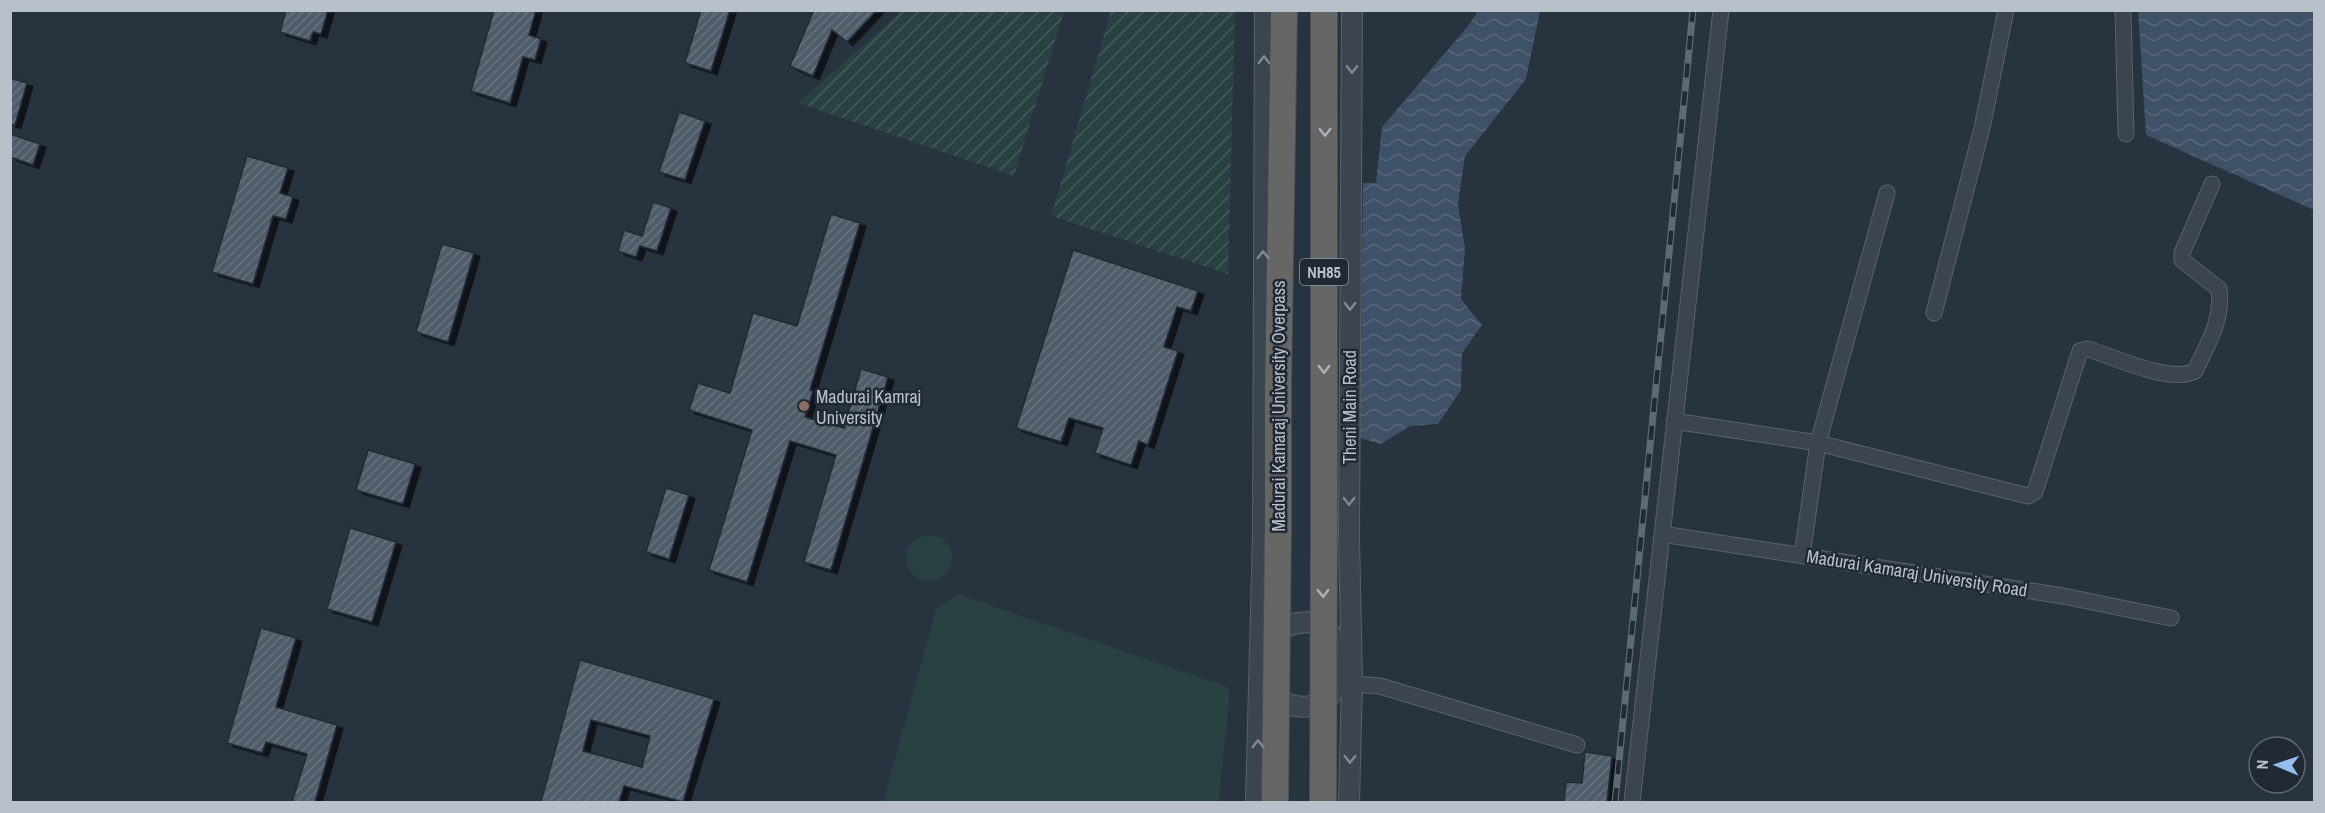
<svg xmlns="http://www.w3.org/2000/svg" width="2325" height="813" font-family="'Archivo Narrow',sans-serif">
<style>
.grass{fill:#2a4141}
.garden{fill:url(#garden-furrows)}
.water{fill:url(#water-waves)}
.building{fill:url(#building-hatch);stroke:#222b36;stroke-width:1.5;fill-rule:evenodd;filter:url(#shadow)}
.lines{fill:none;stroke-linecap:round;stroke-linejoin:round}
.minor-casing{stroke:#59626c;stroke-width:17}
.tertiary-casing{stroke:#59626c;stroke-width:22}
.trunk-casing{stroke:#464f59;stroke-width:28}
.minor{stroke:#3b444f;stroke-width:15}
.tertiary{stroke:#3b444f;stroke-width:20}
.trunk{stroke:#666664;stroke-width:26}
.rail-casing{stroke:#5d6976;stroke-width:7}
.rail{stroke:#202934;stroke-width:4.5;stroke-dasharray:14;stroke-linecap:butt}
.trunk-bridge-casing{stroke:#464f59;stroke-width:28;stroke-linecap:butt}
.trunk-bridge{stroke:#666664;stroke-width:26}
.oneway{stroke:#808892}
.oneway2{stroke:#acb2ba}
.education-dot{fill:#8d6e63;stroke:#202934;stroke-width:2}
.labels{text-anchor:middle;dominant-baseline:central;stroke-width:5;stroke-linejoin:round;paint-order:stroke}
.shield{fill:#202934;stroke:#8a939c;stroke-width:1.5}
.shield-label{font-size:16px;font-weight:bold;fill:#b8c0c9}
.poi-label{font-size:18px;fill:#b8c0c9;stroke:#202934;text-anchor:start}
.street-label{font-size:18px;fill:#b8c0c9;stroke:#202934}
</style>
<defs>
<pattern id="garden-furrows" width="10" height="10" patternUnits="userSpaceOnUse" patternTransform="scale(1.5)"><rect width="10" height="10" fill="#2a4141"/><path d="M-1 1l2-2M0 10L10 0M9 11l2-2" fill="none" stroke="#475b5b"/></pattern>
<pattern id="water-waves" width="16" height="10" patternUnits="userSpaceOnUse" patternTransform="scale(1.5)"><rect width="16" height="10" fill="#3e5167"/><path d="M0 5q4-4 8 0t8 0" fill="none" stroke="#58687b"/></pattern>
<pattern id="building-hatch" width="6" height="6" patternUnits="userSpaceOnUse" patternTransform="scale(1.5)"><rect width="6" height="6" fill="#515c6a"/><path d="M-1 1l2-2M0 6l6-6M5 7l2-2" fill="none" stroke="#68727e"/></pattern>
<filter id="shadow"><feDropShadow dx="6" dy="3.5" stdDeviation="0" flood-color="#0009"/></filter>
</defs>
<rect width="100%" height="100%" fill="#27333f"/>
<path class="grass" d="M906 558a23 23 0 1 1 46 0a23 23 0 1 1-46 0Z
M958,594L1230,688L1219,802H883L936,609Z"/>
<path class="garden" d="M902,11H1064L1014,176L798,103Z
M1111,11H1235L1228,274L1051,216Z"/>
<path class="water" d="M1479,10L1540,11L1526,79L1465,156L1458,204L1465,249L1461,299L1482,325L1462,353L1461,390L1438,424L1410,426L1381,444L1360,438L1363,183H1376L1382,127L1468,26Z
M2138,11H2314V210L2146,135Z"/>
<path class="building" d="M286,10H328L321,34L313,32L310,41L280,32Z
M494,10H536L529,35L541,39L535,60L523,57L510,103L471,91Z
M701,10H730L711,71L685,63Z
M814,10H877L847,42L832,30L813,76L790,66Z
M10,78L27,83L15,125L10,124Z
M679,112L705,121L685,180L659,172Z
M10,134L40,144L33,165L10,157Z
M247,156L288,168L280,193L293,197L286,219L273,216L253,284L212,272Z
M653,202L671,208L657,251L640,246L636,257L618,251L624,230L642,236Z
M831,214L860,223L810,390L813,391L805,417L844,428L861,369L888,377L831,570L804,562L836,455L790,441L747,582L709,570L752,430L689,410L698,383L730,393L753,313L797,326Z
M442,244L474,253L448,342L416,332Z
M1073,250L1198,291L1191,311L1177,307L1164,347L1178,351L1148,445L1139,441L1131,465L1095,453L1103,428L1069,418L1061,442L1016,428Z
M368,450L415,464L403,504L356,490Z
M666,488L689,495L669,559L646,552Z
M350,528L396,542L372,622L327,609Z
M261,628L296,638L276,707L337,725L315,802H292L307,754L266,742L262,753L227,743Z
M580,660L714,699L683,802L624,786L619,802H541ZM591,720L650,736L642,767L583,751Z
M1585,752L1612,756L1607,802H1564L1566,782L1582,783Z"/>
<g class="lines">
<g class="minor-casing">
<path id="minor" d="M2123,10L2126,134
M1934,313L1982,128L2006,10
M1674,421L1818,443L2028,496L2035,492L2080,351L2088,349C2114,357 2171,384 2195,371C2208,343 2223,321 2219,289L2182,260V253L2212,184
M1662,534L2063,596L2171,618
M1802,556L1818,443L1887,193
M1343,683L1380,686L1577,745
M1632,802L1721,10"/>
</g>
<g class="tertiary-casing">
<path id="tertiary" d="M1311,622C1315,623 1321,624 1324,627C1341,640 1339,670 1334,688C1331,697 1323,703 1314,705C1306,708 1291,707 1283,701C1268,688 1268,639 1284,628C1292,622 1302,623 1311,622Z
M1256,802L1263,533L1265,10
M1349,802L1352,683L1349,536L1352,10"/>
</g>
<g class="trunk-casing">
<path id="trunk" d="M1278,532V387L1284,10
M1324,534V10"/>
</g>
<use href="#minor" class="minor"/>
<use href="#tertiary" class="tertiary"/>
<use href="#trunk" class="trunk"/>
<g class="rail-casing">
<path id="rail" d="M1615,802L1693,10"/>
</g>
<use href="#rail" class="rail"/>
<g class="trunk-bridge-casing">
<path id="trunk-bridge" d="M1275,802L1278,532
M1323,802L1324,534"/>
</g>
<use href="#trunk-bridge" class="trunk-bridge"/>
</g>
<defs><path id="oneway-chevron" d="M-2-3.5L2.5 0L-2 3.5" fill="none" stroke-width="1.6" stroke-linecap="round" stroke-linejoin="round" transform="scale(1.5)"/></defs>
<g class="oneway">
<use href="#oneway-chevron" transform="translate(1264 60) rotate(-89)"/>
<use href="#oneway-chevron" transform="translate(1352 69) rotate(91)"/>
<use href="#oneway-chevron" transform="translate(1263 255) rotate(-90)"/>
<use href="#oneway-chevron" transform="translate(1350 306) rotate(90)"/>
<use href="#oneway-chevron" transform="translate(1349 501) rotate(90)"/>
<use href="#oneway-chevron" transform="translate(1258 744) rotate(-89)"/>
<use href="#oneway-chevron" transform="translate(1350 759) rotate(91)"/>
</g>
<g class="oneway2">
<use href="#oneway-chevron" transform="translate(1325 132) rotate(90)"/>
<use href="#oneway-chevron" transform="translate(1324 369) rotate(90)"/>
<use href="#oneway-chevron" transform="translate(1323 593) rotate(90)"/>
</g>
<circle class="education-dot" cx="804" cy="406" r="6"/>
<g class="labels">
<rect class="shield" x="1300" y="259" width="48" height="26" rx="4.5"/>
<g class="shield-label">
<text x="1324" y="272">NH85</text>
</g>
<g class="poi-label">
<text x="816" y="396">Madurai Kamraj<tspan x="816" dy="21">University</tspan></text>
</g>
<g class="street-label">
<text transform="translate(1278 406) rotate(-90)">Madurai Kamaraj University Overpass</text>
<text transform="translate(1349 407) rotate(-90)">Theni Main Road</text>
<text transform="translate(1917 573) rotate(9)">Madurai Kamaraj University Road</text>
</g>
</g>
<rect width="2325" height="813" fill="none" stroke="#b8c0c9" stroke-width="24"/>
<g transform="translate(2277 765) rotate(272)"><circle r="28" fill="#202934" stroke="#5d6570" stroke-width="1.5"/>
<path d="M0-4.5L10 22L0 15L-10 22Z" fill="#94bef2"/>
<text y="-9" font-size="16" font-weight="bold" text-anchor="middle" fill="#b8c0c9">N</text>
</g>
</svg>
